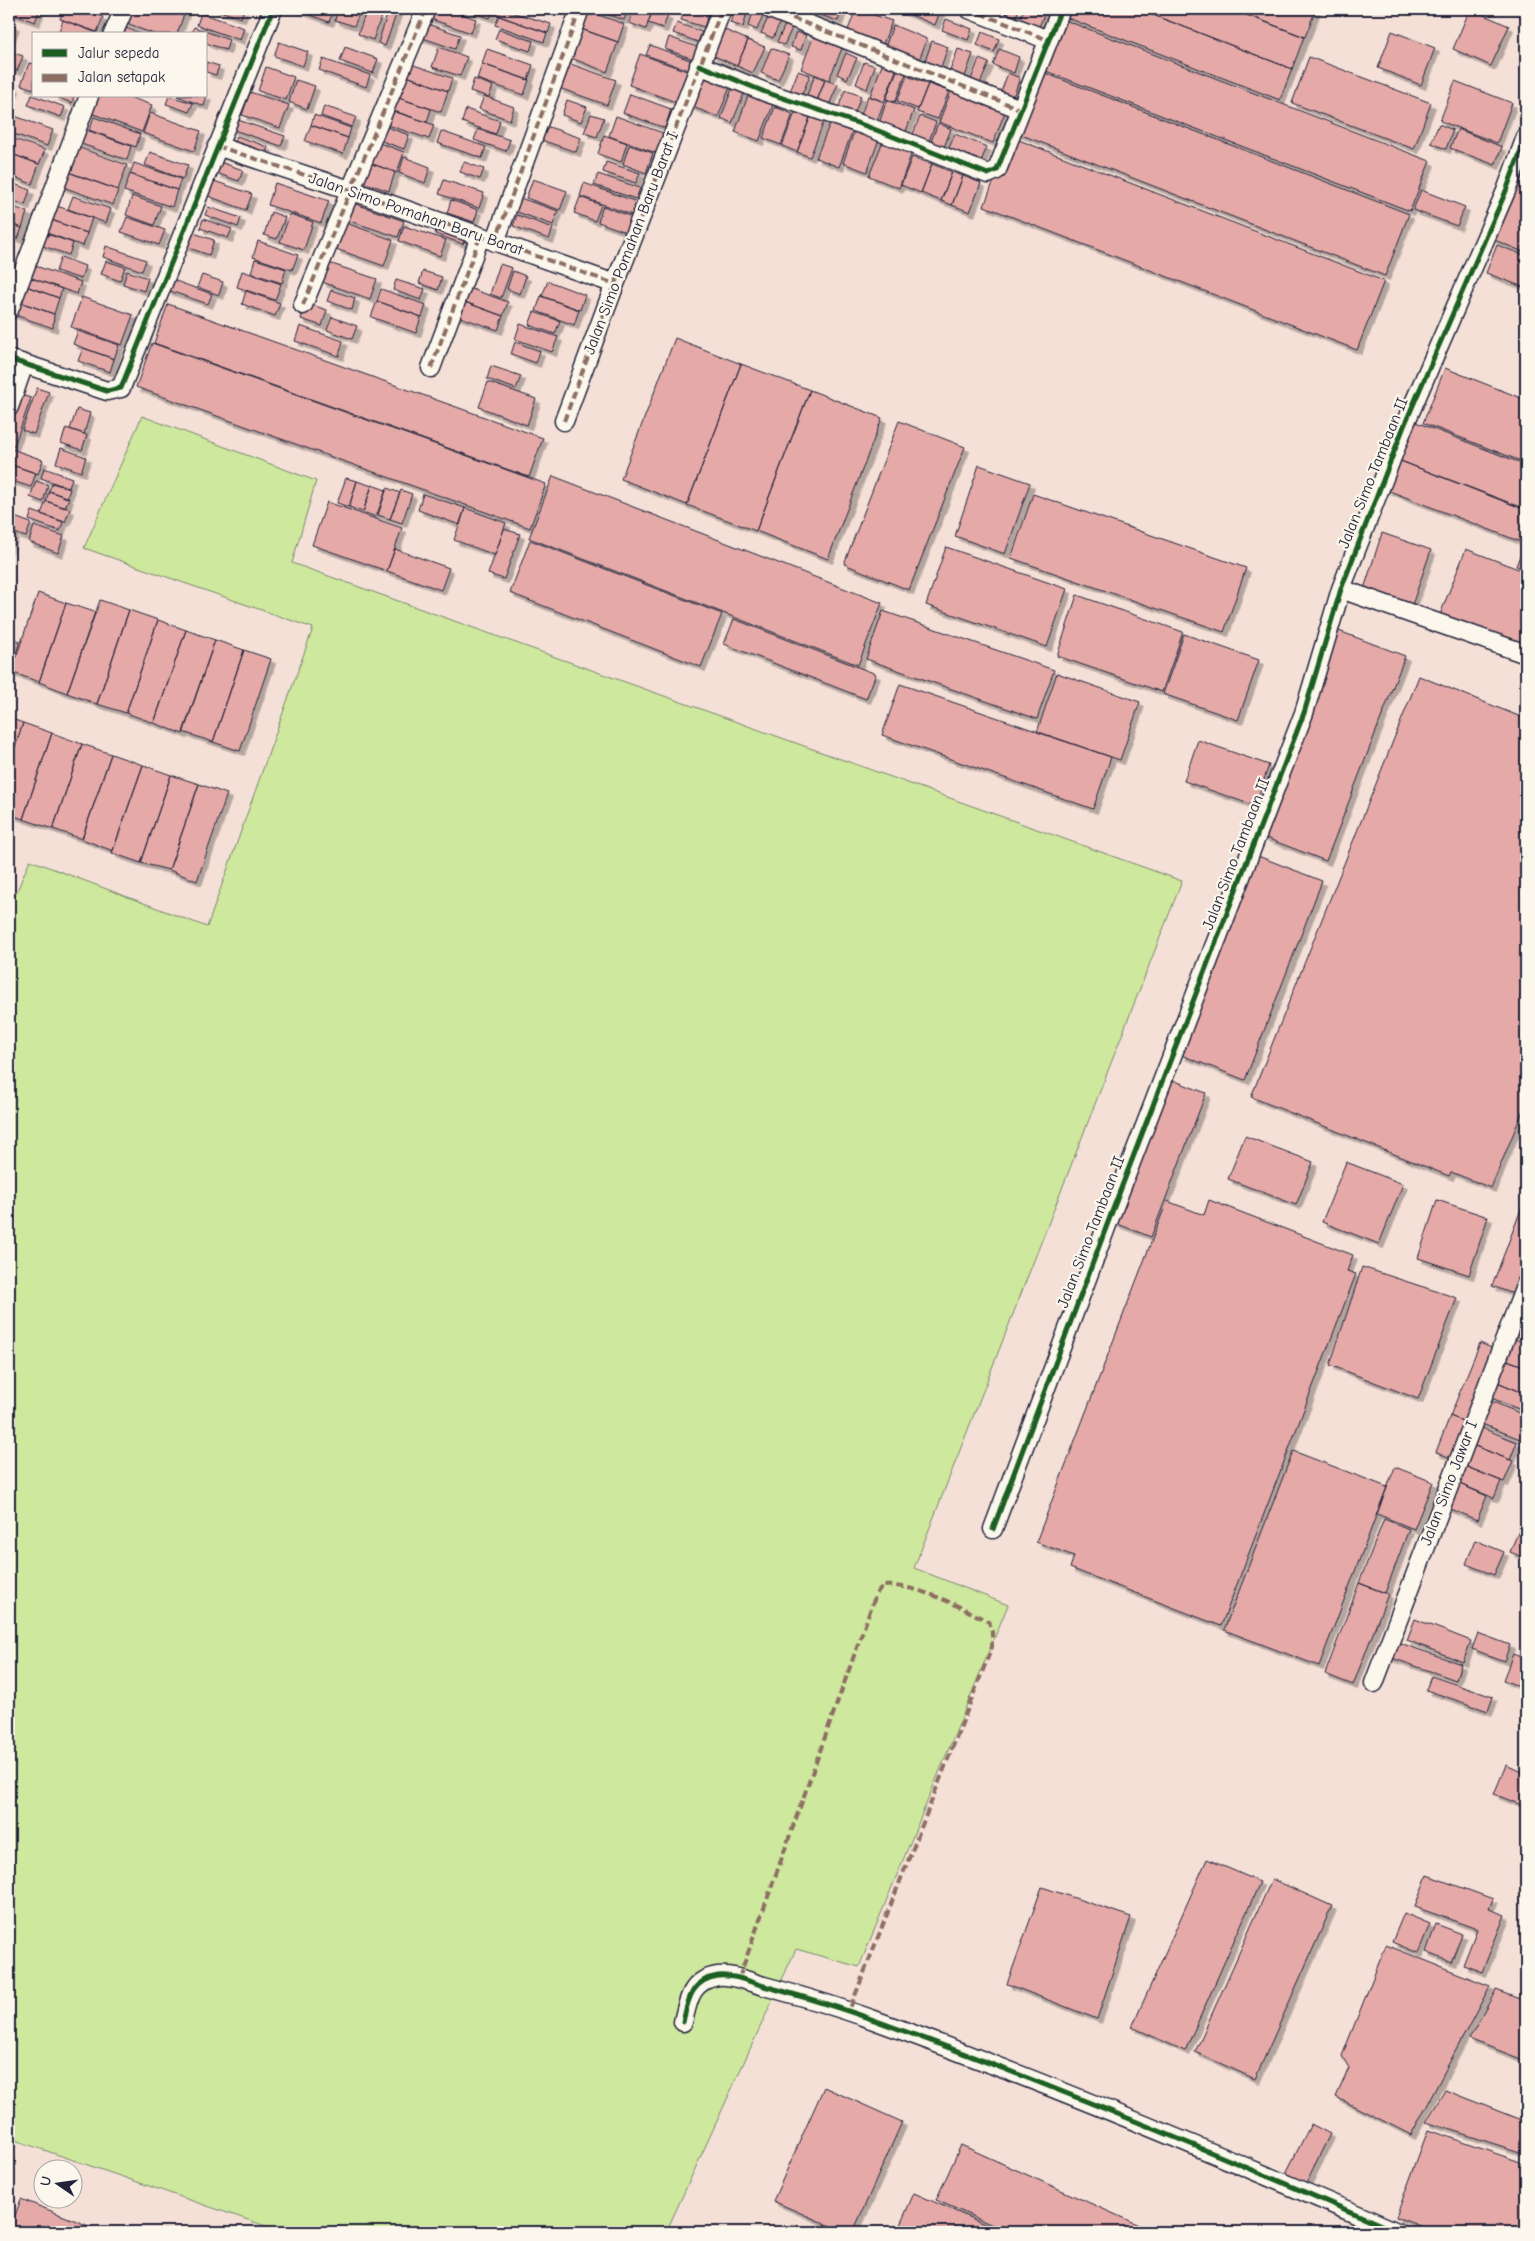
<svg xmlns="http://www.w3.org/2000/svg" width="1535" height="2241" font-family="'Comic Neue',sans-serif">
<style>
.green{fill:#cee89e;stroke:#78856c}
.building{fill:#e5aaa7;stroke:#22223b;filter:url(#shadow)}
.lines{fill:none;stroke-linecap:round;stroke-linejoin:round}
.street-casing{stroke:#22223b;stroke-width:21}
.street{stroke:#fbf7ec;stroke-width:18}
.quiet{stroke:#8d6e63;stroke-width:4;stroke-dasharray:8 4;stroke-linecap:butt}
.cycleway-casing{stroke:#fbf7ec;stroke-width:8}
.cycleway{stroke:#1b5e20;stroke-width:5}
.labels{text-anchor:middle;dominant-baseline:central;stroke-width:4.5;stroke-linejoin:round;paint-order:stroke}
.street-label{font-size:16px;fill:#22223b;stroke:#fbf7ec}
</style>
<defs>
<filter id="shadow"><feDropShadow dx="4.5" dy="4.5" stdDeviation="0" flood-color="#0004"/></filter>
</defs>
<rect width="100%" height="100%" fill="#f4e0d7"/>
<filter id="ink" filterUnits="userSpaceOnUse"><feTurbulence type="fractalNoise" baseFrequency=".02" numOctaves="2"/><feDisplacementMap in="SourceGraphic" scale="10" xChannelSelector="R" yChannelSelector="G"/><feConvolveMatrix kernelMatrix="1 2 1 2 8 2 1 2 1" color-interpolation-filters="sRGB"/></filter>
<g filter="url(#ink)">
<path class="green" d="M142,416L316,481L292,563L1182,881L914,1568L1008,1605L859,1967L796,1949L666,2232H283L9,2138V910L30,860L207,927L313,628L84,548Z"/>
<path class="building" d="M9,9H40L35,22L9,13Z
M64,9H79L103,17L97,32L60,19Z
M130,9H186L177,34H154L124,23Z
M214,9H244L241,18Z
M294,9H334L329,22Z
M338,9H361L354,26L335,20Z
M389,9H398L385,46L378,43Z
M431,9H447L476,19L471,33L428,18Z
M463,9H493L490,18Z
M501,9L551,24L548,33L499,16Z
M593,9H628L624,20Z
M634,9L652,11L646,29L629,23Z
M685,9L708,15L704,27L681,20Z
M735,9H748L743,27L730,23Z
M807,9H826L823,16Z
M826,9H842L838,21L823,16Z
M856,9L892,21L881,49L846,35Z
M897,9H941L935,25Z
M1008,9H1019L1013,24L1003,20Z
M1024,9H1035L1045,13L1036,33L1017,25Z
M1062,9H1138L1292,69L1280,100L1060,15Z
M1138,9H1231L1304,37L1292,69Z
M1232,9H1316L1305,37Z
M1470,9L1509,26L1491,66L1453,49Z
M653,10L668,15L663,28L648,23Z
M587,11L624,24L618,42L581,29Z
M754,11L763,15L757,30L748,26Z
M366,12L381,17L373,40L358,34Z
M201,13L244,28L240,40L197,25Z
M499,16L547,33L544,42L495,25Z
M769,16L780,22L773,38L761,33Z
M946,19L972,29L968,40L942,30Z
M1062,19L1430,161L1410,211L1038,68Z
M63,20L97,33V34H66L59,31Z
M422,22L460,35L455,49L417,36Z
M9,23L15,25L9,41Z
M677,23L702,32L698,42L673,33Z
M785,25L792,28L784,45L777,42Z
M893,25L927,39L917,66L883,53Z
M194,27L229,40L226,50L206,43V34H192Z
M126,28L141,34H124Z
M499,29L533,41L530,51L495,39Z
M581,29L618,42L607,72L571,58Z
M723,29L748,40L737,66L712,55Z
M1392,31L1435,48L1421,85L1378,68Z
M796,32L806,35L801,50L791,47Z
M982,32L999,39L994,52L977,45Z
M814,35L843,46L829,80L801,69Z
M669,37L700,48L696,60L665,49Z
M748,40L765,47L753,73L737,66Z
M932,41L948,47L940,70L924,64Z
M279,42L308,52L303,66L274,56Z
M650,45L695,62L691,71L646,55Z
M345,47L378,59L373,73L340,61Z
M439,47L467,57L460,76L432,67Z
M771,48L789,55L778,80L761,73Z
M487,49L533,65L528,80L482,64Z
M958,49L973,54L963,82L948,76Z
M999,49L1019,57L1014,73L993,65Z
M9,51L23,56L17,71L9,68Z
M846,53L857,58L847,79L837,74Z
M640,54L692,73L681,104L629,85Z
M1309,57L1431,103L1414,149L1292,103Z
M323,59L370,75L366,87L319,70Z
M979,59L989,63L979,86L970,82Z
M884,60L898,65L884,102L870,96Z
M206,62L219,66L216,75L206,72Z
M405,62L452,78L448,91L401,74Z
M864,62L875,66L867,89L856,84Z
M29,63L34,64V89L21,85Z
M568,63L616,80L607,105L559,88Z
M482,64L529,80L524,95L477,79Z
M266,67L294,77L286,100L258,91Z
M898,68L907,71L895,102L886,99Z
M1037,70L1409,214L1385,276L1014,132Z
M703,71L732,82L718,117L690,106Z
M798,71L810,75L799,102L788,97Z
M1008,73L1020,78L1011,102L999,97Z
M401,74L448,91L441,112L393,96Z
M815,75L825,80L815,106L804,102Z
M907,76L928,84L918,109L897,101Z
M474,79L493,86L489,97L470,91Z
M296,80L315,86L307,109L289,102Z
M825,80L838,84L827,110L815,106Z
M1455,81L1512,103L1497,143L1440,121Z
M928,84L949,91L938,119L917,112Z
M9,85L15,87L10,101H9Z
M733,86L745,91L732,123L721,118Z
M750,90L775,100L759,141L735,132Z
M845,90L861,96L852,120L836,114Z
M951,91L1005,112L993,143L939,122Z
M250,92L289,105L280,128L242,115Z
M630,94L671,109L665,128L623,113Z
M32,95L65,107L61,117L28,105Z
M206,95H207L204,106L177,96Z
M54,96H74L72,103Z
M94,96H126L152,105L142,132L88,112Z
M169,96L193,103L189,112L166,104Z
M393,96L431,109L427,122L388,109Z
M484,96L514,107L510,120L479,109Z
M868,96L884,102L875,126L859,120Z
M567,100L587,107L581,122L562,115Z
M887,100L914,110L903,139L877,129Z
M324,106L356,117L352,127L321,116Z
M775,107L793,114L781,145L763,138Z
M387,109L434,125L429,139L382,123Z
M466,109L500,121L496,134L462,122Z
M796,110L811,115L797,152L782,146Z
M150,113L201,131L194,151L143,133Z
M591,114L604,118L597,137L584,133Z
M12,115L53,130L47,146L9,132Z
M314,115L351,128L348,138L311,125Z
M811,115L824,121L810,157L797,152Z
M616,116L663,133L656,153L609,136Z
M920,116L936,122L927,146L911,139Z
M94,117L140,134L136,147L89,130Z
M235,119L285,136L281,146L231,129Z
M830,123L852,132L839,167L816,158Z
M938,123L951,129L941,155L928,150Z
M1439,124L1453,130L1446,149L1431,143Z
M311,125L348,138L343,154L305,141Z
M384,126L409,135L404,149L379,140Z
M546,126L581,138L576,152L541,140Z
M78,127L131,146L127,160L73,141Z
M478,129L510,140L506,151L474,140Z
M855,129L879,139L867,172L843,163Z
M1458,129L1502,147L1495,165L1450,148Z
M441,131L486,147L482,158L437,143Z
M955,134L987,147L981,161L949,148Z
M604,135L627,143L621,162L598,154Z
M237,136L268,147L265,155L234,145Z
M9,137L45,150L39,164L9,153Z
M1011,137L1384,281L1357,350L984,206Z
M374,141L404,152L397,173L367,162Z
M883,141L912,152L899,188L869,176Z
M72,145L127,165L118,190L63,170Z
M629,145L653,153L646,173L623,164Z
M1526,149V253L1492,239Z
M150,152L188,165L183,179L145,165Z
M9,153L39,164L32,184L9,175Z
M404,157L430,167L425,183L399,173Z
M912,157L932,164L921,193L901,185Z
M220,162L243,170L239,181L216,173Z
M367,162L395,172L389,191L360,181Z
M464,162L484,169L480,179L460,172Z
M606,162L640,173L636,183L603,172Z
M134,163L181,179L177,190L130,174Z
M932,164L952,172L941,201L921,193Z
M65,171L118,190L113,205L60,186Z
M952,172L963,176L952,205L941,201Z
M130,174L177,190L172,207L124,191Z
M598,174L640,188L636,199L594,185Z
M963,176L981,183L970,212L952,205Z
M533,179L567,191L560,210L526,198Z
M444,180L484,193L479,208L439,194Z
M214,181L252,194L246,210L208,196Z
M9,182L30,190L25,205L9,199Z
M275,183L329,201L321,223L268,205Z
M584,183L637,202L632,215L580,196Z
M1421,190L1465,207L1457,226L1413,210Z
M73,196L111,209L106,223L68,209Z
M132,196L161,206L154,225L126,215Z
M514,196L558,211L553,225L509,209Z
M580,197L601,205L595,221L574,213Z
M451,200L478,210L474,222L447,213Z
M347,201L404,221L398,237L341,218Z
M9,205L27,212L22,228L9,223Z
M54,205L92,218L87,233L49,219Z
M603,206L632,217L626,232L598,222Z
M208,207L241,218L238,227L205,215Z
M271,212L285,217L277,239L264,235Z
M290,214L313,222L304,250L280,242Z
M517,215L553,228L549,239L513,226Z
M127,217L165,230L159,245L121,232Z
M49,219L87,233L83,246L44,232Z
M203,219L232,229L228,238L200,228Z
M9,223L22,228L18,239L9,236Z
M346,223L393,240L384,266L336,249Z
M438,225L466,235L463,244L435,234Z
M404,226L446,240L440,256L399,241Z
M188,231L214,240L209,255L183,246Z
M44,233L73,243L69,255L40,245Z
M258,241L298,255L292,270L253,257Z
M1497,245L1526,256V288L1486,273Z
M106,246L146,260L142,271L103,257Z
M61,257L85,266L81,279L56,271Z
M255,259L286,269L282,283L251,273Z
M106,261L125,267L120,281L101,274Z
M329,263L377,279L370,299L322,282Z
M30,264L81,282L77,294L26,276Z
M500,264L512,268L501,298L490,294Z
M127,271L148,278L144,291L123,284Z
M242,271L281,284L275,300L237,287Z
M423,271L442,277L438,290L419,283Z
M513,271L526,276L520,294L507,289Z
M202,275L223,282L219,295L197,287Z
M26,276L62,289L59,298L23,285Z
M170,279L212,294L208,304L167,290Z
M396,280L425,289L421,300L393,290Z
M548,281L585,295L580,310L542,296Z
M23,285L59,298L54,314L17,301Z
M466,287L508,302L503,316L462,301Z
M381,289L426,305L422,317L377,301Z
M331,290L355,298L352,310L327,301Z
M246,291L280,303L275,316L242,304Z
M541,296L579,310L574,325L536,311Z
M82,297L133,315L122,345L71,327Z
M459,300L503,316L498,330L454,315Z
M17,301L54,314L53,328L12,314Z
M377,301L421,317L416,333L371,317Z
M306,303L327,310L322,326L301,319Z
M168,304L543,438L529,477L154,343Z
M534,312L560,321L555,334L529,325Z
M332,317L357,326L352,339L327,330Z
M520,324L558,337L552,352L515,339Z
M300,326L343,341L339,356L295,341Z
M78,331L119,345L114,359L73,344Z
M675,338L741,364L687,505L621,479Z
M515,342L540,351L536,363L511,354Z
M152,343L546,484L530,528L136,387Z
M83,348L114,359L110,372L78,361Z
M741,364L810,390L756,531L687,505Z
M491,366L521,376L516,389L487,379Z
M1445,368L1526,400V463L1423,423Z
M488,382L536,399L527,425L479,407Z
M37,388L49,392L34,434L22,430Z
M810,390L882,418L828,559L756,531Z
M17,394L31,398L14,446L9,444V416Z
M77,409L90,413L84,434L70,429Z
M899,421L965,447L909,590L844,564Z
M1413,421L1526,465V509L1398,460Z
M66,428L87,435L82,450L61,443Z
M9,448L43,460L38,474L9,464Z
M61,448L86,457L81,472L56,463Z
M1398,460L1526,510V528L1521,542L1387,490Z
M9,464L36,473L31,487L9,480Z
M979,465L1030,483L1005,554L955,536Z
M44,468L72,478L69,488L41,478Z
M553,476L882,603L858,665L529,538Z
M346,478L357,481L349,507L337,503Z
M36,481L48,485L43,502L30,497Z
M357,481L372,486L363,512L349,507Z
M52,483L70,489L67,498L49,491Z
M372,485L386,490L376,517L363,512Z
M387,488L400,493L390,519L378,515Z
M401,490L412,494L402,523L390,519Z
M49,491L69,498L65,508L46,501Z
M423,494L465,508L460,525L418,510Z
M1033,494L1246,568L1224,632L1011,558Z
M46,501L70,509L65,522L41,514Z
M327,502L402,528L387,571L312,545Z
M465,508L506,523L495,555L454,540Z
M32,511L63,522L60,531L29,520Z
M9,515L31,523L26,537L9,531Z
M34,526L64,536L58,553L29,542Z
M504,529L520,534L504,579L488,574Z
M9,532L14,534L9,549Z
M1382,533L1431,550L1411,608L1363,592Z
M530,540L722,614L701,667L510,593Z
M946,547L1067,589L1047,647L926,605Z
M1523,548L1526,549V570L1516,566Z
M395,549L449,568L441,590L387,571Z
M1466,549L1526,572V651L1439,617Z
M38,593L66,603L39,682L11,672Z
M1077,595L1183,632L1162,692L1057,656Z
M100,600L129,610L97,704L67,693Z
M66,603L95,612L67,693L39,682Z
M129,610L158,620L126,713L97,704Z
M883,611L1054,670L1037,719L866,659Z
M734,619L876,674L866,699L724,644Z
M158,620L186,630L154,723L126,713Z
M186,630L215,640L183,734L154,723Z
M1339,631L1405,656L1326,861L1261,836Z
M1184,634L1259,660L1238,720L1163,694Z
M9,637L20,641L11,668L9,667Z
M215,640L244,650L213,742L183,732Z
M244,650L271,659L240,751L213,742Z
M1057,673L1140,702L1120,760L1037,732Z
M1419,676L1526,719V983L1520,998L1526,1001V1103L1491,1188L1451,1172L1449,1176L1251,1097Z
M900,684L1111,757L1093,809L882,735Z
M9,718L23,723L9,765Z
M23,723L52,733L23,819L9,814V765Z
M52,733L82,744L53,829L23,819Z
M1198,740L1269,765L1255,806L1184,781Z
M82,744L111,754L82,839L53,829Z
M111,754L143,765L113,851L82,839Z
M143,765L171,775L141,863L112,853Z
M171,775L199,784L169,870L141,863Z
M199,784L227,794L197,881L169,870Z
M1258,856L1322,881L1245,1080L1181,1055Z
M1165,1077L1206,1093L1151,1237L1110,1221Z
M1245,1136L1313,1162L1296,1205L1228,1179Z
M1346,1162L1403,1184L1379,1244L1322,1222Z
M1526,1196V1276L1519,1296L1492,1286Z
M1209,1200L1353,1255L1347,1271L1356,1274L1221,1626L1070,1568L1074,1556L1036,1542L1167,1201L1204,1215Z
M1437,1200L1488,1217L1469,1275L1418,1258Z
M1362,1267L1457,1298L1418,1399L1330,1365Z
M1518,1316L1526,1320V1338L1512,1332Z
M1507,1336L1526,1343V1367L1499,1357Z
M1480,1343L1494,1349L1465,1422L1450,1416Z
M1499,1357L1526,1367V1394L1490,1379Z
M1490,1379L1526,1394V1412L1484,1395Z
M1486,1399L1526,1416L1520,1439L1477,1422Z
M1450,1416L1465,1422L1451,1458L1436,1452Z
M1477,1426L1517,1442L1510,1460L1470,1444Z
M1470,1444L1513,1461L1504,1482L1462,1465Z
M1293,1451L1387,1487L1319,1666L1224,1630Z
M1462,1465L1501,1481L1494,1498L1455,1482Z
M1395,1467L1433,1482L1414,1529L1377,1514Z
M1455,1482L1487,1496L1477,1520L1445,1507Z
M1526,1512V1546L1522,1557L1510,1552Z
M1384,1519L1409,1529L1385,1593L1359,1583Z
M1475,1540L1504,1552L1494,1575L1466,1564Z
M1359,1583L1388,1594L1353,1685L1325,1674Z
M1415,1619L1471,1641L1463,1662L1407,1640Z
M1478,1633L1510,1645L1504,1661L1472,1649Z
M1391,1640L1461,1664L1456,1680L1386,1656Z
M1513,1654L1526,1659V1689L1503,1680Z
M1431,1676L1493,1697L1488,1711L1426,1690Z
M1506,1765L1526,1774V1807L1494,1794Z
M1207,1859L1260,1882L1185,2051L1132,2027Z
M1427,1875L1493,1899L1489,1909L1505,1915L1482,1972L1463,1965L1477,1929L1415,1907Z
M1272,1879L1332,1906L1255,2079L1195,2052Z
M1042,1887L1131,1917L1097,2019L1007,1984Z
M1404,1913L1430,1924L1418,1953L1392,1942Z
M1436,1924L1462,1934L1451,1962L1426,1952Z
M1386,1945L1490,1986L1411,2135L1336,2097L1349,2068L1342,2056Z
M1496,1990L1526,2001V2061L1469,2039Z
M824,2087L902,2122L853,2232H844L773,2201Z
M1445,2090L1526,2122V2154L1426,2122Z
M1311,2124L1330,2134L1304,2187L1284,2177Z
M1428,2130L1526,2164L1525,2232H1436L1396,2217Z
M961,2145L1143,2227L1141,2232H1008L936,2200Z
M914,2193L1002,2232H897Z
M21,2199L104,2232H9Z
M1152,2226L1167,2232H1149Z"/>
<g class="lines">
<g class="street-casing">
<path id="street" d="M770,9L1020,109
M969,9L1048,40
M113,34L124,9
M699,65L765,92L866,126L988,174L997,170L1061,9
M217,146L350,190L615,284
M495,242L580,9
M303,305L426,9
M9,310L89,96
M9,359L107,391L121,388L273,9
M431,368L480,237
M9,407L24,364
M564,421L615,284L722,9
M1341,589L1526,654
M993,1529L1110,1217L1304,713L1341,589L1404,426L1506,191L1526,137
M1374,1683L1526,1284
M683,2022C688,2000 691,1980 718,1976C732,1974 750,1982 764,1986C801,1996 838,2007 874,2020C1051,2084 1225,2157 1397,2232"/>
</g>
<use href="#street" class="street"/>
<path class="quiet" d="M770,9L1020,109
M969,9L1048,40
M217,146L350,190L615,284
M495,242L580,9
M303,305L426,9
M431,368L480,237
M564,421L615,284L722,9
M739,1978L876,1594L882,1586C916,1583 959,1606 989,1622L992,1632V1647L849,2011"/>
<g class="cycleway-casing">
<path id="cycleway" d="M699,65L765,92L866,126L988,174L997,170L1061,9
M9,359L107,391L121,388L273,9
M993,1529L1110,1217L1304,713L1341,589L1404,426L1506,191L1526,137
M683,2022C688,2000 691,1980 718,1976C732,1974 750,1982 764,1986C801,1996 838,2007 874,2020C1051,2084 1225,2157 1397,2232"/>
</g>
<use href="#cycleway" class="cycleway"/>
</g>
</g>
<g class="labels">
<g class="street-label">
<text transform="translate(416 214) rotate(19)">Jalan Simo Pomahan Baru Barat</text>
<text transform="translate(631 243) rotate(-69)">Jalan Simo Pomahan Baru Barat I</text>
<text transform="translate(1373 473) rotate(-68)">Jalan Simo Tambaan II</text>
<text transform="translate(1236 854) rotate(-69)">Jalan Simo Tambaan II</text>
<text transform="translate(1091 1232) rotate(-69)">Jalan Simo Tambaan II</text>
<text transform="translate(1449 1483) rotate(-69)">Jalan Simo Jawar I</text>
</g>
</g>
<rect width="1535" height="2241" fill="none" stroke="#fbf7ec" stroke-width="30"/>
<rect x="15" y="15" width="1505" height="2211" fill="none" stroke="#22223b" stroke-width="2" filter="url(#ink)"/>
<rect x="32" y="32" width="175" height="65" fill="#fbf7ec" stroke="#a4a2a5"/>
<rect x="42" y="49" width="25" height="8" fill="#1b5e20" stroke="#a4a2a5"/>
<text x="78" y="58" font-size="15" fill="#22223b">Jalur sepeda</text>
<rect x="42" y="74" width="25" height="8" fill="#8d6e63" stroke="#a4a2a5"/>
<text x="78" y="82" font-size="15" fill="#22223b">Jalan setapak</text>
<g transform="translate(58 2184) rotate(283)"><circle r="24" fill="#fbf7ec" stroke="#a4a2a5"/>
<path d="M0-4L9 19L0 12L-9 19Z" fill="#22223b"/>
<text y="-8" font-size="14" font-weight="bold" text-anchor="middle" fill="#22223b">U</text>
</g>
</svg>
